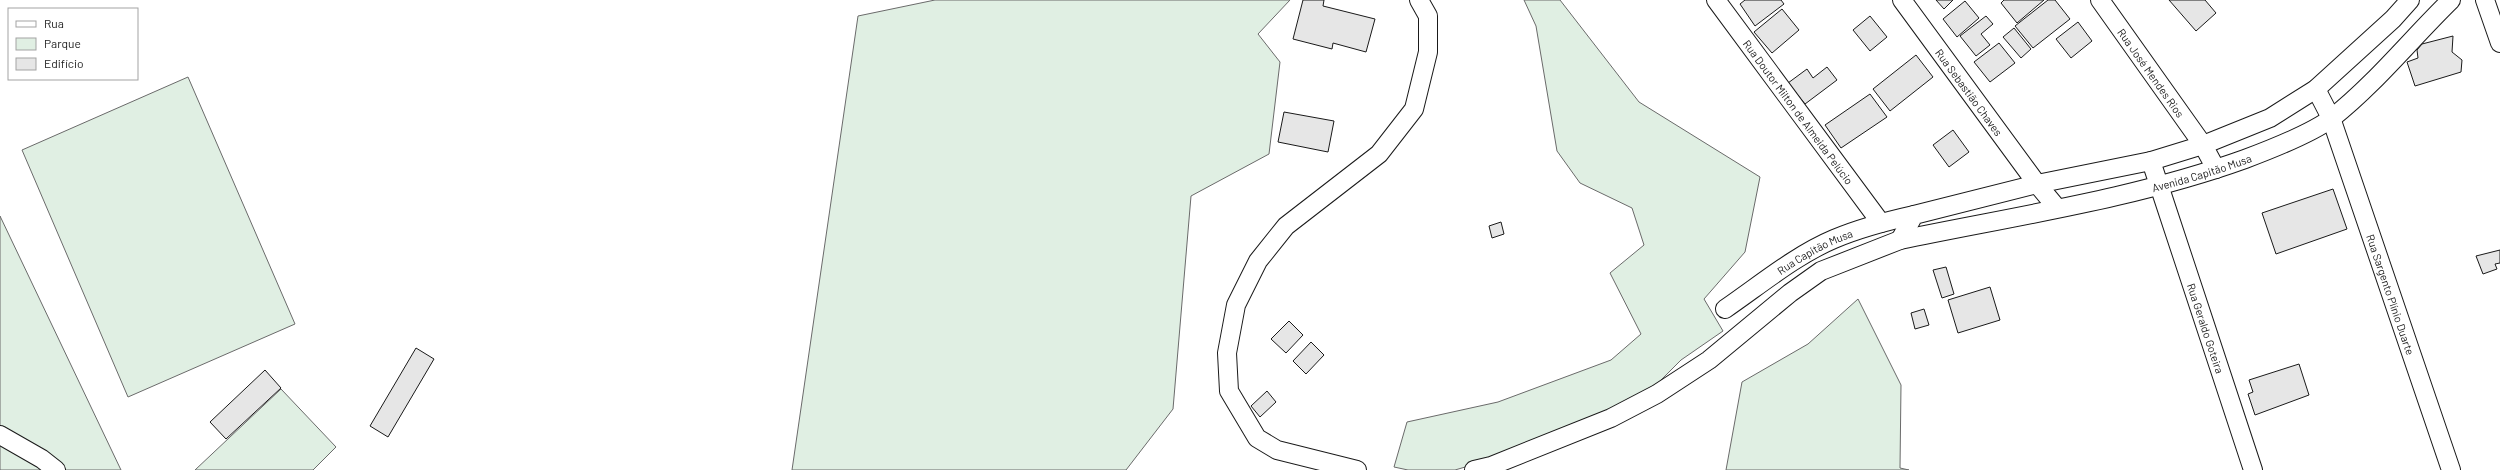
<svg xmlns="http://www.w3.org/2000/svg" width="2500" height="470" font-family="Barlow,sans-serif">
<style>
.green{fill:#e0efe3;stroke:#6a6a6a}
.building{fill:#e6e6e6;stroke:#1a1a1a}
.lines{fill:none;stroke-linecap:round;stroke-linejoin:round}
.minor-casing{stroke:#1a1a1a;stroke-width:20}
.minor{stroke:#fff;stroke-width:18}
.labels{text-anchor:middle;dominant-baseline:central;stroke-width:3;stroke-linejoin:round;paint-order:stroke}
.street-label{font-size:11px;fill:#1a1a1a;stroke:#fff}
</style>
<rect width="100%" height="100%" fill="#fff"/>
<path class="green" d="M935,0H1290L1258,34L1280,62L1269,154L1191,196L1173,409L1126,470H792L858,16Z
M1524,0H1560L1639,102L1760,177L1745,252L1704,299L1723,331L1681,360L1648,393L1506,455L1455,470H1408L1394,467L1407,422L1498,402L1611,360L1641,334L1610,273L1644,245L1632,208L1580,183L1557,151L1536,26Z
M188,77L295,324L128,397L22,150Z
M0,216L121,470H0Z
M1858,299L1901,385L1900,468L1909,470H1726L1742,382L1808,344Z
M281,389L336,447L313,470H195Z"/>
<path class="building" d="M1303,0H1324L1323,6L1375,19L1366,52L1333,43L1332,49L1293,39Z
M1745,0H1781L1784,4L1755,26L1740,4Z
M1936,0H1953L1944,9Z
M2004,0H2044L2017,23L2001,3Z
M2048,0H2055L2070,19L2033,48L2015,26Z
M2169,0H2205L2216,13L2196,31Z
M1965,1L1979,18L1957,37L1943,19Z
M1782,9L1799,30L1772,53L1754,32Z
M1870,16L1887,37L1870,51L1853,30Z
M1986,16L1993,24L1981,34L1990,45L1976,56L1960,36Z
M2078,22L2092,41L2071,58L2056,39Z
M2014,28L2031,49L2021,58L2003,37Z
M2453,36L2452,52L2462,60L2461,72L2415,86L2407,62L2418,58L2417,50L2422,44Z
M1999,43L2015,63L1990,82L1974,62Z
M1916,55L1933,77L1890,111L1873,89Z
M1827,67L1837,80L1805,104L1788,83L1807,69L1813,78Z
M1870,94L1887,117L1841,148L1825,125Z
M1284,112L1334,121L1328,152L1278,142Z
M1953,130L1969,152L1949,167L1933,145Z
M2333,189L2347,229L2276,254L2262,213Z
M1501,222L1504,234L1492,238L1489,226Z
M2500,250V263L2495,264L2497,269L2483,274L2476,256Z
M1946,267L1954,294L1942,298L1933,270Z
M1990,287L2000,320L1958,333L1948,300Z
M1924,309L1929,325L1915,329L1911,313Z
M1289,321L1303,335L1286,353L1271,339Z
M1311,342L1324,355L1306,374L1293,361Z
M416,348L434,359L388,437L370,426Z
M2299,364L2309,395L2255,415L2248,394L2253,392L2249,380Z
M265,370L281,388L226,439L210,422Z
M1267,391L1276,402L1260,417L1251,406Z"/>
<g class="lines">
<g class="minor-casing">
<g id="minor">
<path id="s1" d="M1716,0L1881,223"/>
<path id="s2" d="M1902,0L2037,184L2057,208"/>
<path id="s3" d="M2100,0L2203,145L2216,169"/>
<path d="M2485,0L2500,43"/>
<path id="s4" d="M2316,89L2331,118L2451,470"/>
<path id="s5" d="M2151,161L2253,470"/>
<path d="M1900,240L1914,215L2037,184L2151,161L2203,145L2270,118L2316,89L2393,19L2410,0"/>
<path id="s6" d="M1725,309C1760,285 1796,255 1834,239C1860,228 1887,221 1914,215"/>
<path d="M0,435L42,459L56,470"/>
<path d="M1357,470L1277,450L1257,438L1229,391L1227,353L1236,305L1258,261L1286,226L1379,154L1414,109L1428,52V16L1419,0"/>
<path id="s7" d="M1474,470L1491,466L1611,418L1657,394L1709,360L1790,293L1821,271L1900,240C2015,216 2134,199 2245,159C2269,150 2312,133 2332,118C2376,83 2411,39 2451,0"/>
</g>
</g>
<use href="#minor" class="minor"/>
</g>
<g class="labels">
<g class="street-label">
<text stroke="none"><textPath href="#s3" startOffset="89">Rua José Mendes Rios</textPath></text>
<text stroke="none"><textPath href="#s2" startOffset="114">Rua Sebastião Chaves</textPath></text>
<text stroke="none"><textPath href="#s1" startOffset="139">Rua Doutor Milton de Almeida Pelúcio</textPath></text>
<text stroke="none"><textPath href="#s7" startOffset="798">Avenida Capitão Musa</textPath></text>
<text stroke="none"><textPath href="#s6" startOffset="107">Rua Capitão Musa</textPath></text>
<text stroke="none"><textPath href="#s4" startOffset="219">Rua Sargento Plínio Duarte</textPath></text>
<text stroke="none"><textPath href="#s5" startOffset="176">Rua Geraldo Goteira</textPath></text>
</g>
</g>
<rect x="8" y="8" width="130" height="72" fill="#ffffff" stroke="#a3a3a3"/>
<rect x="16" y="21" width="20" height="6" fill="#ffffff" stroke="#a3a3a3"/>
<text x="44" y="28" font-size="12" fill="#1a1a1a">Rua</text>
<rect x="16" y="38" width="20" height="12" fill="#e0efe3" stroke="#a3a3a3"/>
<text x="44" y="48" font-size="12" fill="#1a1a1a">Parque</text>
<rect x="16" y="58" width="20" height="12" fill="#e6e6e6" stroke="#a3a3a3"/>
<text x="44" y="68" font-size="12" fill="#1a1a1a">Edifício</text>
</svg>
